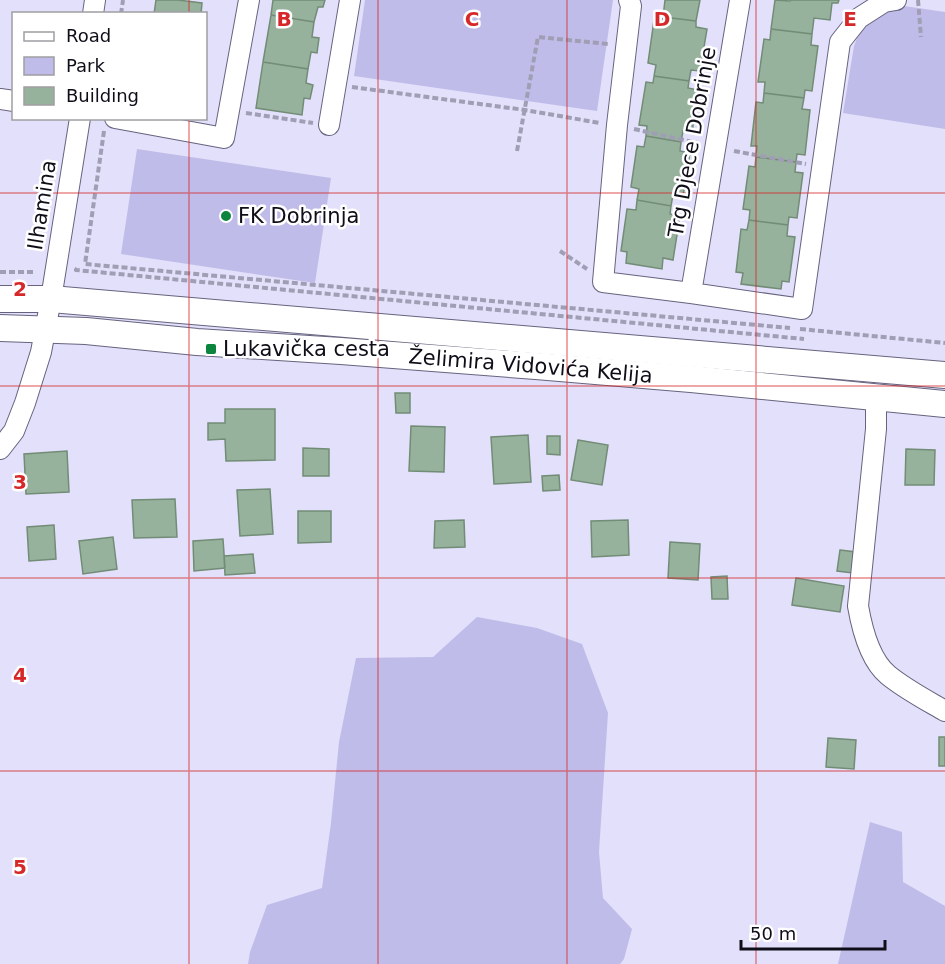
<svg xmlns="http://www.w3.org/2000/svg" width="945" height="964" font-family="'DejaVu Sans',sans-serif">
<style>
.green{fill:#c0bce9}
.building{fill:#97b29c;stroke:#728c77;stroke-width:1.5}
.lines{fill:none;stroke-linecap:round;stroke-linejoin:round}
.minor-casing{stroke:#66637f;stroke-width:22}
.major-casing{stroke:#66637f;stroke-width:28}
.path{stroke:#a09eb4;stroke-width:4;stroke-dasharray:6 3;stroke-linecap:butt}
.minor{stroke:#fff;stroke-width:20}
.major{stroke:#fff;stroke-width:26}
.grid{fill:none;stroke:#d62828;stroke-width:1.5;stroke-opacity:0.55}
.poi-dot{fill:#0b843e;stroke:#fff;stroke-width:2}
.labels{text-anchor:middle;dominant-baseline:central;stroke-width:5;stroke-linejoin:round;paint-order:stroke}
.street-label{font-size:21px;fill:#0f0d18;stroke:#fff}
.poi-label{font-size:21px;fill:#0f0d18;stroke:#fff;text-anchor:start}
.grid-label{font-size:20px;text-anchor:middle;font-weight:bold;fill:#d62828;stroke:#fff;stroke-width:5;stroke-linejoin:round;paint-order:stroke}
</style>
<rect width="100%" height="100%" fill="#e2e0fa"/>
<path class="green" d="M365,0H613L597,111L354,76Z
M904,6L945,12V129L843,113L854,46L859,33L869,21L885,11Z
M137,149L331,178L315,283L121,254Z
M477,617L537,628L582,644L608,713L599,852L603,898L632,929L624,959L620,964H248L250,952L267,905L322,888L331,823L339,742L356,658L433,657Z
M870,822L902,832L903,882L945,906V964H838Z"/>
<path class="building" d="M156,0H178L202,3L201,14H154Z
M273,0H325L323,7H318L314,22L271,15Z
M665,0H700L696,21L663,17Z
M775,0L790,1L791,0H839L838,3H832L830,20L814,18L812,34L771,29Z
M271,15L314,22L312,37L319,38L317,53L311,52L308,69L263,62Z
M663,17L696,21V27L707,29L700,71L691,70L689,81L654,76L656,65L648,63L654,20L662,22Z
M771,29L812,34L811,45L818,46L812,91L805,90L804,98L764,93L765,82H758L764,39L770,40Z
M263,62L308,69L306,83L313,85L310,99L304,98L302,115L256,108Z
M654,76L689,81L688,88L698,90L692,133L683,131L681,142L646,136L647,126L639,125L646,82L653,83Z
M764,93L804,98L802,109L810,110L805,155L797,154L796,162L756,157L757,146H751L756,102L763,103Z
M646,136L681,142L680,151L690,153L683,196L673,195L671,206L637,200L639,189L631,187L637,146L644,147Z
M756,157L796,162L795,172L803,173L797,218L789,217L788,225L749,220L750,210L743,209L749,166L755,167Z
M637,200L671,206L670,214L680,216L673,260L663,258L662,269L626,263L627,252L621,251L627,209L636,210Z
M749,220L788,225L787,236L795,237L789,282L782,281L781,289L741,284L743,273L736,272L741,229L747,230Z
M395,393H410V413H396Z
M225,409H275V460L226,461L225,439L208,440V423H225Z
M411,426L445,427L444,472L409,471Z
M528,435L531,482L494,484L491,437Z
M547,436H560V455L547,454Z
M578,440L608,445L602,485L571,480Z
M303,448L329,449V476H303Z
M906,449L935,450L934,485H905Z
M67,451L69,492L26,494L24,454Z
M559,475L560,490L543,491L542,476Z
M270,489L273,534L240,536L237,490Z
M175,499L177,537L134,538L132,500Z
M298,511H331V542L298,543Z
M464,520L465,547L434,548L435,521Z
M628,520L629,555L592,557L591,521Z
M54,525L56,559L29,561L27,527Z
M113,537L117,569L83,574L79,541Z
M223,539L225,568L194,571L193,541Z
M670,542L700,544L698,580L668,578Z
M840,550L856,552L853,573L837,571Z
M253,554L255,573L225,575L224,556Z
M727,576L728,599H712L711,577Z
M796,578L844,586L840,612L792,605Z
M939,737H945V766H939Z
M828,738L856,740L854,769L826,767Z"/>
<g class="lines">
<g class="minor-casing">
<path id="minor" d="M629,0L631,6L617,125L603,282L691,293L802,309L840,42L859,18L884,2L896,0
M93,14L95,0
M0,99L14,101
M115,118L224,138L249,0
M329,125L350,0
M691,293L740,0
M876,397V429L858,606C862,629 870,660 888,675C905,689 926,700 945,711
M0,449L14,431L25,403L41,352L51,299L80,118"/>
</g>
<g class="major-casing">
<g id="major">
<path d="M0,299H51L945,375"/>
<path id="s1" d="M0,328L86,331L197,342L341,351L536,366L691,379L945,404"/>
</g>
</g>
<path class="path" d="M918,0L921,37
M121,14L123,0
M352,87L525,110L600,123
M246,113L313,123
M634,129L697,143
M104,131L85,264L790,328
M517,151L538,37L608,44
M734,151L806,164
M560,251L587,269
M77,268L76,270L804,339
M0,272H36
M800,329L945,343"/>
<use href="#minor" class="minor"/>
<use href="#major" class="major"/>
</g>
<path class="grid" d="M189,0V14M378,0V964M567,0V964M756,0V964M189,118V964M0,193H945M0,386H945M0,578H945M0,771H945"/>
<g class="poi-dot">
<circle cx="226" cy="216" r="6"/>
<rect x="205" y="343" width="12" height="12" rx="3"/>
</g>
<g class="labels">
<g class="street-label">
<text transform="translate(692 142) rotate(-80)">Trg Djece Dobrinje</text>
<text transform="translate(42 205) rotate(-81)">Ilhamina</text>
<text stroke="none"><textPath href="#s1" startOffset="532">Želimira Vidovića Kelija</textPath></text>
</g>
<g class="poi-label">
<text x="238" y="216">FK Dobrinja</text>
<text x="223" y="349">Lukavička cesta</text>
</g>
</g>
<g class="grid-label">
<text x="284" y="26">B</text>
<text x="472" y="26">C</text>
<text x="662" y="26">D</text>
<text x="850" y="26">E</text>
<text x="20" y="296">2</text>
<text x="20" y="489">3</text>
<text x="20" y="682">4</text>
<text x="20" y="874">5</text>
</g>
<rect x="12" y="12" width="195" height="108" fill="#ffffff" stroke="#9f9ea3" stroke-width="1.5"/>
<rect x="24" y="32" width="30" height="9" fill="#ffffff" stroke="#9f9ea3" stroke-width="1.5"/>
<text x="66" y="42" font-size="18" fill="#0f0d18">Road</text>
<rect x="24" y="57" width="30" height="18" fill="#c0bce9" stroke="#9f9ea3" stroke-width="1.5"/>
<text x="66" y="72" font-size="18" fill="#0f0d18">Park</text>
<rect x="24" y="87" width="30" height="18" fill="#97b29c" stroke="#9f9ea3" stroke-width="1.5"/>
<text x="66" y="102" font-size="18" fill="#0f0d18">Building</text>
<path d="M741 940v9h144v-9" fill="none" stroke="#0f0d18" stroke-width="3"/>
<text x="750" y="940" font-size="18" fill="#0f0d18" stroke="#ffffff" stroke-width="4.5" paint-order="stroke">50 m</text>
</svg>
